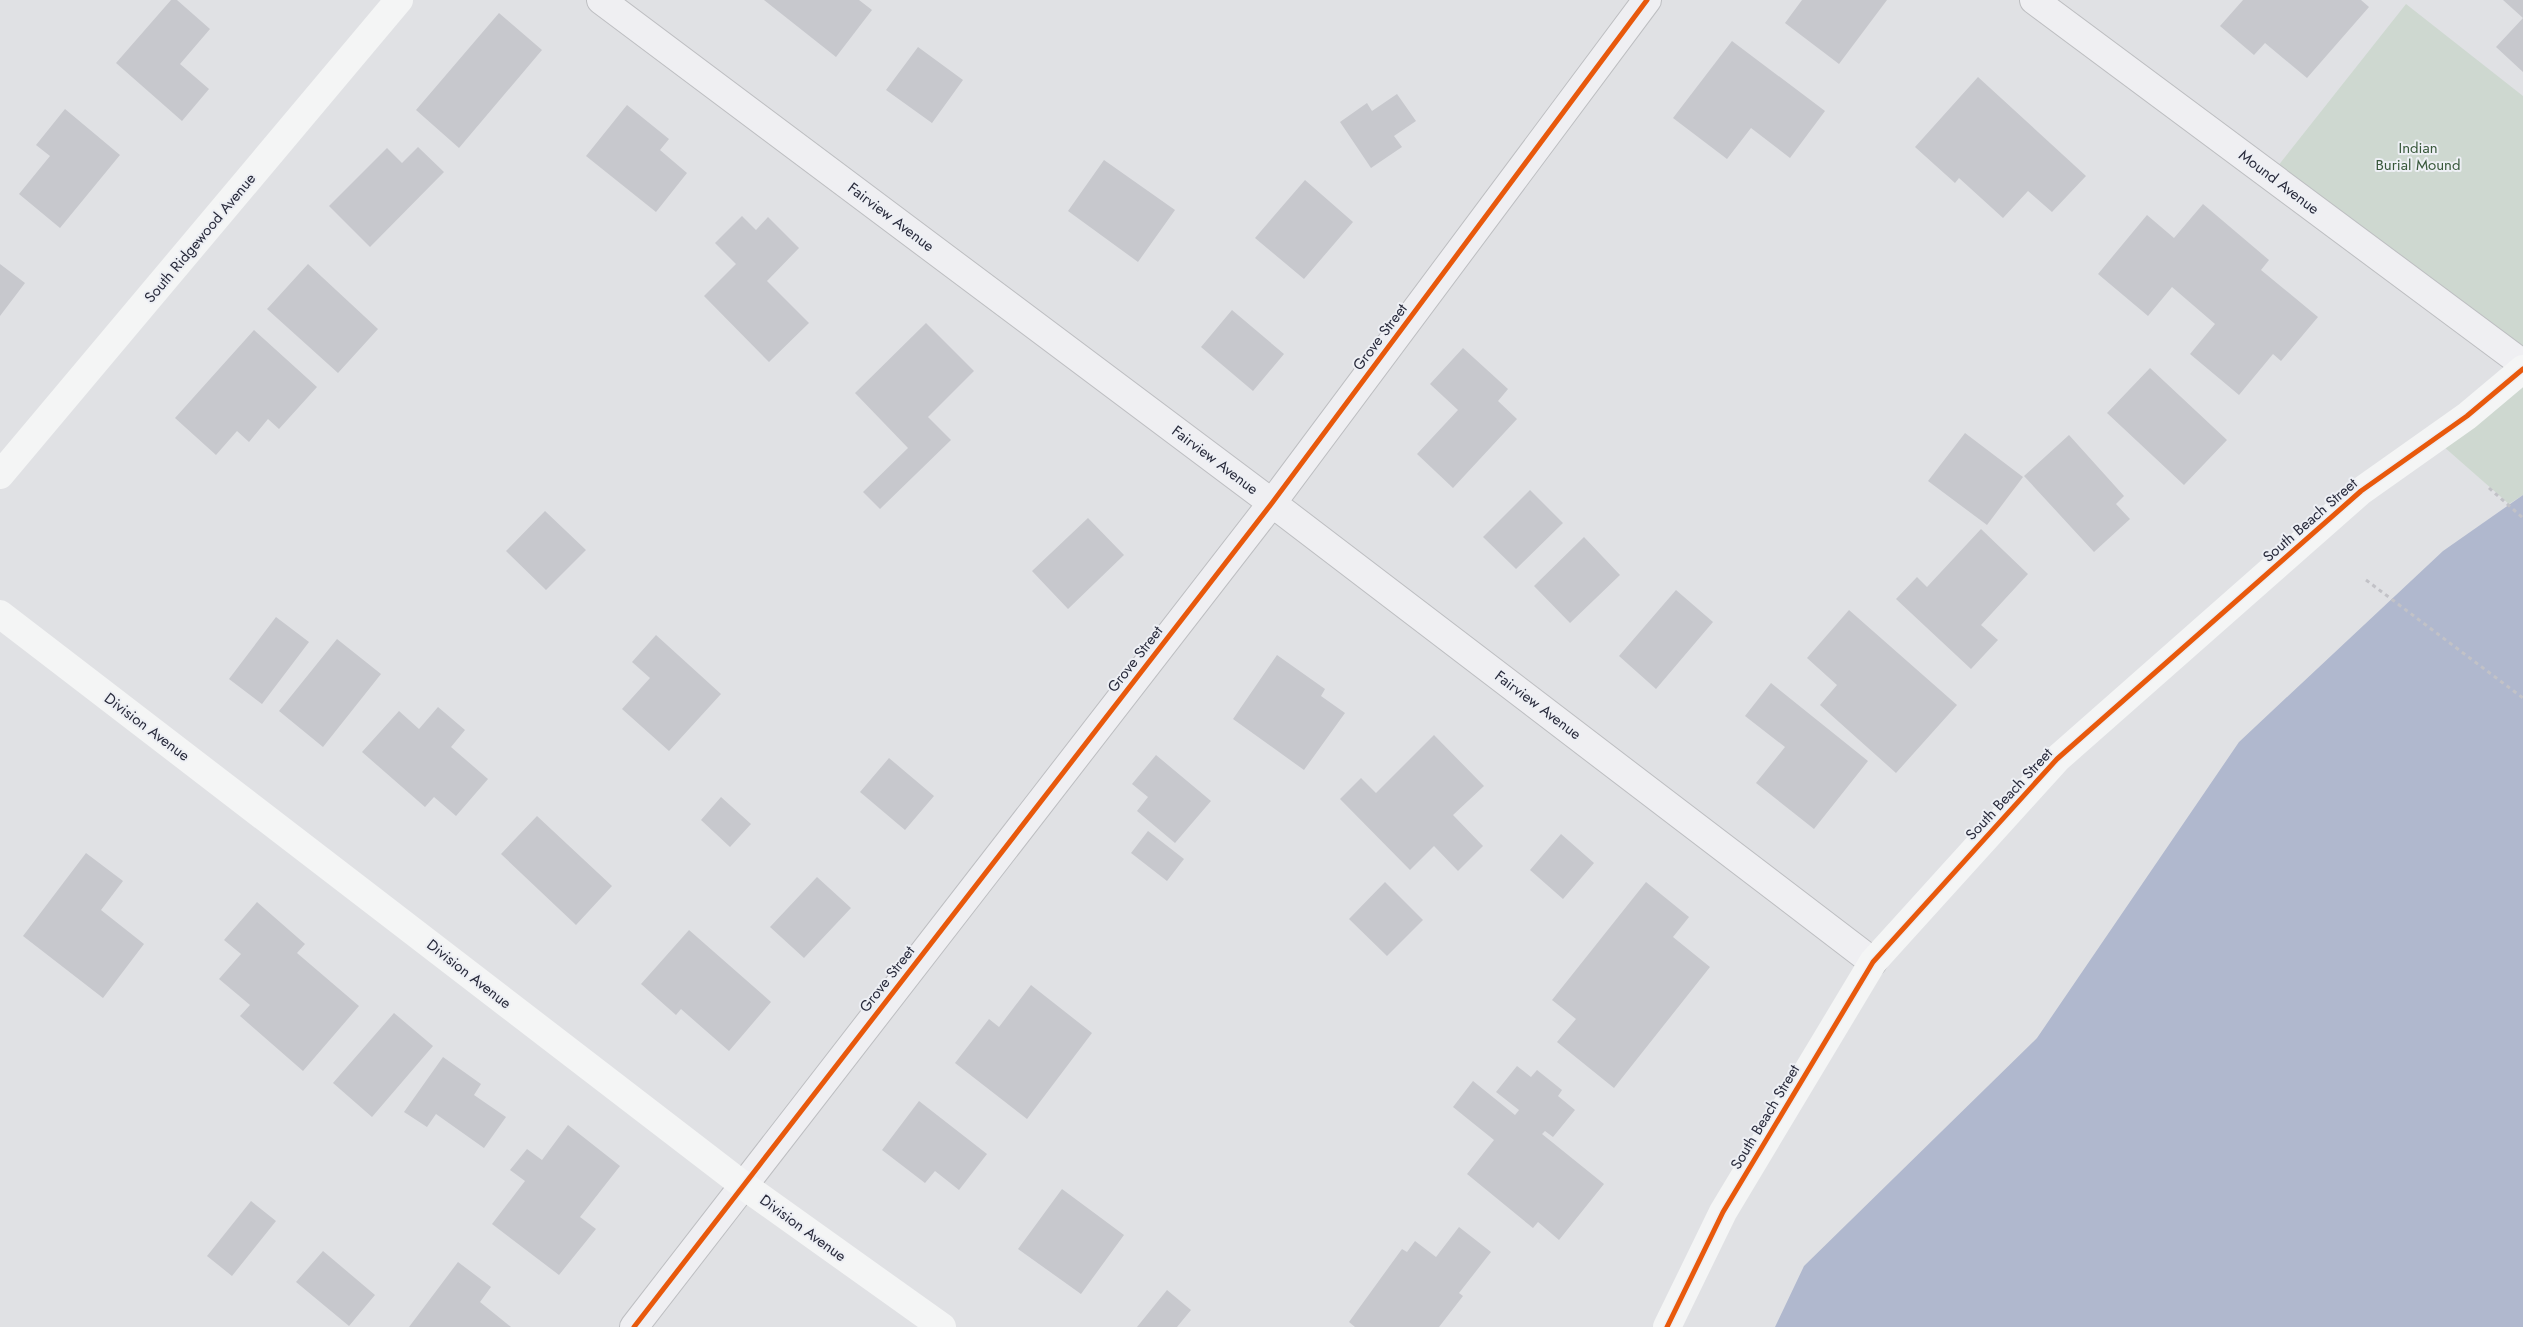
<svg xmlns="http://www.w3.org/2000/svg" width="2523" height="1327" font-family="Jost,sans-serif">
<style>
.green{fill:#ced8d0}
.water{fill:#b0b8ce}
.building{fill:#c7c8cd}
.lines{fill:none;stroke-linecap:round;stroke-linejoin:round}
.street-casing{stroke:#bdbec1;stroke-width:30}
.path{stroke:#c2c2c7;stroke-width:3;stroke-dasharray:4 4;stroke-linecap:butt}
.street{stroke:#efeff2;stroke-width:28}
.secondary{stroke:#f4f5f5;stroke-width:28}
.cycleway-casing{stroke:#edeff4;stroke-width:8}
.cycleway{stroke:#e8590c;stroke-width:5}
.labels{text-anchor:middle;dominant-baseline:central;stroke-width:4;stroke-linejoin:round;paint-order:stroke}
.park-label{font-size:15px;fill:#375739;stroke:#edeff4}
.street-label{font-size:15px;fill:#292b3c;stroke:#edeff4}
</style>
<rect width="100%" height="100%" fill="#e0e1e4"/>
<path class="green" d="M2406,4L2523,96V364L2270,176Z
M2523,369V495L2509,504L2435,439Z"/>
<path class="water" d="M2523,495V1327H1775L1804,1266L2037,1038L2239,742L2443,551Z"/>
<path class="building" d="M171,0H177L210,29L180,64L209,89L182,121L116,63Z
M764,0H859L872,10L836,57Z
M1802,0H1887L1839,64L1785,23Z
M2243,0H2361L2369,7L2307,78L2265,43L2254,55L2220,26Z
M2503,0H2523V72L2496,47L2523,18Z
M499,13L542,50L459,148L416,110Z
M1732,41L1825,111L1790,158L1751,128L1727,159L1673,118Z
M918,47L963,80L932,123L886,90Z
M1978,77L2086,176L2052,212L2028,191L2003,218L1959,178L1955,183L1915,147Z
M1397,94L1416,121L1394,136L1402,147L1371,168L1340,122L1367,103L1372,111Z
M627,105L669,139L660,150L687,173L656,212L586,156Z
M65,109L120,155L60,228L19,194L50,156L36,145Z
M418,147L444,172L370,247L329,206L387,148L402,163Z
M1104,160L1175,210L1138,262L1068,211Z
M1305,180L1353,222L1304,279L1255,238Z
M2203,204L2269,260L2261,270L2318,317L2281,361L2273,354L2239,395L2190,354L2215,324L2172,287L2148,316L2098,274L2147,215L2174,238Z
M742,216L756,230L768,217L799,248L767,281L809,323L769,362L704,296L736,264L715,243Z
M0,264L25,283L0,316Z
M308,264L378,329L338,373L267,309Z
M1232,310L1284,354L1253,391L1201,347Z
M926,323L974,371L928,417L951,440L880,509L863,492L908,448L855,393Z
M254,330L317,387L279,429L268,419L249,442L237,431L216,455L175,418Z
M1463,348L1508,389L1498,401L1517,419L1453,488L1417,454L1458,410L1430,384Z
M2150,368L2227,440L2184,485L2107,413Z
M1965,433L2023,477L1987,525L1928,481Z
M2069,435L2124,496L2116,504L2130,519L2094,552L2024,476Z
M1530,490L1563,523L1516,569L1483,537Z
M545,511L586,550L546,590L506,551Z
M1088,518L1124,555L1068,609L1032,571Z
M1981,529L2028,574L1981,625L1998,640L1971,669L1896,599L1917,577L1927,587Z
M1584,537L1620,575L1570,623L1534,586Z
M1676,590L1713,622L1656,689L1619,656Z
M1849,610L1957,705L1896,773L1820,705L1837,685L1807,658Z
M276,617L309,642L262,704L229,679Z
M656,635L721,694L669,751L622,709L650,678L632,662Z
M337,639L381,674L323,747L279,711Z
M1277,655L1325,689L1321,696L1345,713L1304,770L1233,719Z
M1771,683L1868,761L1814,829L1756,783L1785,747L1745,716Z
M438,707L465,730L451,747L488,779L456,816L434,797L425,807L362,752L399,711L419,729Z
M1434,735L1484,786L1453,815L1483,846L1458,871L1434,846L1410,870L1340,799L1361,778L1376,793Z
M1156,755L1211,801L1175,843L1137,811L1148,797L1132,784Z
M889,758L934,796L905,830L860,792Z
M721,797L751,824L730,847L701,820Z
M537,816L612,886L576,925L501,854Z
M1148,831L1184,859L1167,881L1131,853Z
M1561,834L1594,863L1563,899L1530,870Z
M86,853L123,881L101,910L144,944L103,998L23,936Z
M817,877L851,908L804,958L770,927Z
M1385,882L1423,920L1387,956L1349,919Z
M1646,882L1689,917L1673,937L1710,967L1614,1088L1557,1042L1576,1019L1552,1000Z
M257,902L305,944L297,953L359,1006L303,1071L240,1016L250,1005L219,979L241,954L224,940Z
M689,930L771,1002L729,1051L681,1009L676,1015L641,984Z
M1031,985L1092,1033L1027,1119L955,1063L989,1019L999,1027Z
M394,1013L433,1046L372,1117L333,1083Z
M443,1057L481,1084L474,1095L506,1117L484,1148L436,1114L427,1127L404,1112Z
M1517,1066L1531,1077L1537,1070L1562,1090L1558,1096L1575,1110L1553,1137L1545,1131L1542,1134L1604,1184L1559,1240L1538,1222L1533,1228L1467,1174L1494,1140L1453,1107L1473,1081L1515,1115L1519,1110L1496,1092Z
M919,1101L987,1154L959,1190L935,1171L925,1183L882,1150Z
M568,1125L620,1166L580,1217L596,1229L559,1275L492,1224L525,1181L510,1170L527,1149L542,1160Z
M1062,1189L1124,1235L1081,1294L1018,1249Z
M251,1201L276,1221L232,1276L207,1256Z
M1459,1227L1491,1252L1459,1293L1463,1296L1439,1327H1355L1349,1322L1402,1249L1407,1252L1415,1241L1436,1257Z
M323,1251L375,1295L349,1326L296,1282Z
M458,1262L491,1287L480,1302L511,1327H409Z
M1167,1290L1191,1310L1177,1327H1137Z"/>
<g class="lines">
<g class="street-casing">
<path id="street" d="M601,0L1272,503L1873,962
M2034,0L2523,364
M634,1327L1272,503L1647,0"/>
</g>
<path class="path" d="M2489,488L2523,518
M2366,580L2523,698"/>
<use href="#street" class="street"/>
<path class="secondary" d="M0,475L399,0
M0,614L743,1185L942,1327
M1667,1327L1723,1212L1873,962L2057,759L2361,491L2467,416L2523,369"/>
<g class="cycleway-casing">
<path id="cycleway" d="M634,1327L1272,503L1647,0
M1667,1327L1723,1212L1873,962L2057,759L2361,491L2467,416L2523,369"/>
</g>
<use href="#cycleway" class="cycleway"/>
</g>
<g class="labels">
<g class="park-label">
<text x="2418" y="148">Indian<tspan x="2418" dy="17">Burial Mound</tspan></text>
</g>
<g class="street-label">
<text transform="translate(2279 182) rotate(37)">Mound Avenue</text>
<text transform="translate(891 217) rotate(37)">Fairview Avenue</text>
<text transform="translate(200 238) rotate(-50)">South Ridgewood Avenue</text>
<text transform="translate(1380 337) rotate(-53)">Grove Street</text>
<text transform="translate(1215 460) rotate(37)">Fairview Avenue</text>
<text transform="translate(2310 520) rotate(-41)">South Beach Street</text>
<text transform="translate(1135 659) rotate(-52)">Grove Street</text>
<text transform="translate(1538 705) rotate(37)">Fairview Avenue</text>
<text transform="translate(147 727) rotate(37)">Division Avenue</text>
<text transform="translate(2009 794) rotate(-47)">South Beach Street</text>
<text transform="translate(469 974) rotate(38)">Division Avenue</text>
<text transform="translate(887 979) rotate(-52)">Grove Street</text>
<text transform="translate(1765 1117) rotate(-59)">South Beach Street</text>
<text transform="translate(803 1228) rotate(36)">Division Avenue</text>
</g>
</g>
</svg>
